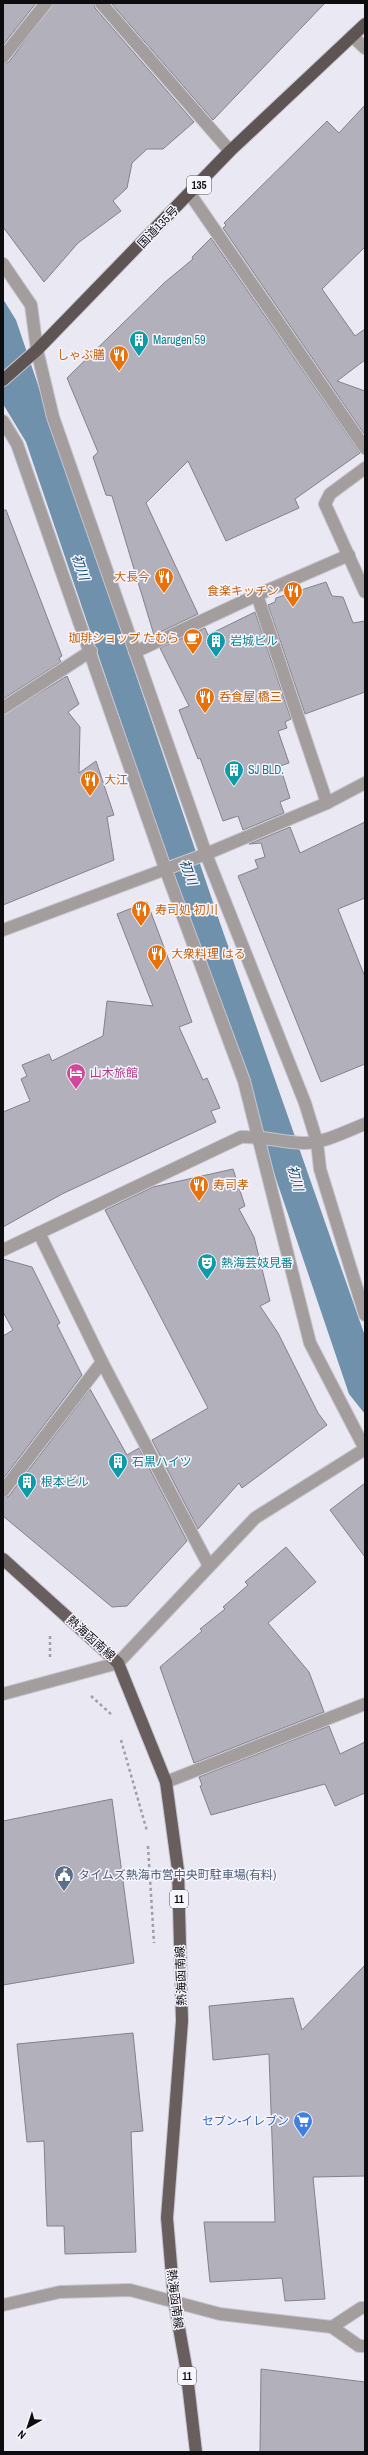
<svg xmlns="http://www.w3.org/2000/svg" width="368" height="2455" font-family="'Archivo Narrow','Noto Sans JP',sans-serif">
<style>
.water{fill:#6f91ab}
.building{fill:#b2b1bb;stroke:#83828c}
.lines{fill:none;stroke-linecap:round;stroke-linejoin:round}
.service-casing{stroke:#c6c5cf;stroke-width:14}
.minor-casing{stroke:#c6c5cf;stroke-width:14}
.tertiary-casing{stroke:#c6c5cf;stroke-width:14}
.primary-casing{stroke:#c6c5cf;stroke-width:14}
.trunk-casing{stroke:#c6c5cf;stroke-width:14}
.path{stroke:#a09fa7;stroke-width:2.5;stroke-dasharray:3 3;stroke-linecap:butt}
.service{stroke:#a39d9d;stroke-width:12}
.minor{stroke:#a39d9d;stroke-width:12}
.tertiary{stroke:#a39d9d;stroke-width:12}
.primary{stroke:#685e5e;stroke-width:12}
.trunk{stroke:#5e5453;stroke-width:12}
.labels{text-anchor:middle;stroke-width:3;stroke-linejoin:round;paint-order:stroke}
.shield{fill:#f7f5fe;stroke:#535357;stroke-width:1}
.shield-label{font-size:11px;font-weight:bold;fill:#0d0d10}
.street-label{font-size:12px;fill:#0d0d10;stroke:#f7f5fe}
.culture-label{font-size:12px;fill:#0d838f;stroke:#f7f5fe;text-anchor:start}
.food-label{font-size:12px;fill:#c56008;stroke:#f7f5fe;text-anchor:start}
.hotel-label{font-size:12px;fill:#b23c85;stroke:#f7f5fe;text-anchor:start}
.service-label{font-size:12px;fill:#4e5e75;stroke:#f7f5fe;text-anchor:start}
.shop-label{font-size:12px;fill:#366cbe;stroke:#f7f5fe;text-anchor:end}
.water-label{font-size:13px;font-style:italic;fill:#114c71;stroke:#f7f5fe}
</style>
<rect width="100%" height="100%" fill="#e9e8f3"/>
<path class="water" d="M3,299L16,320L220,923L365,1336V1414L349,1394L26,442L3,404Z"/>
<g class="building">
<path d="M3,3H36L3,45Z"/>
<path d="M53,3H94L95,8L194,122L163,149H147L132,163L127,188L113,201L121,211L78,243L44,282L3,227V64L9,62Z"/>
<path d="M111,3H325L213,120Z"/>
<path d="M365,105V247L322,289L355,336L365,329V360L337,381L365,391V435L223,228L226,225L224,223L327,121L339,133Z"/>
<path d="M211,238L360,453L295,499L299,508L226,541L188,461L146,503L198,614L154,635L112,496L106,495L93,457L98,452L67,378L164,283L193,259L192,257Z"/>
<path d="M3,510H6L62,656L59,658L61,662L3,699Z"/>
<path d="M326,582L332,596L343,597L353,623L365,621V692L305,714L268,605L275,602L276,598Z"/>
<path d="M255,612L291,719L285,722L287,728L278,731L289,763L280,766L290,798L280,802L284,813L243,830L238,816L223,821L200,758L198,759L179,710L189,706L160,648L205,628L208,635Z"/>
<path d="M67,676L79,704L68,712L80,727L79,773L96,761L114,815L107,817L114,860L3,905V715Z"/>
<path d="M365,822V898L338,909L365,977V1064L321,1082L238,876L258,868L255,860L265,857L261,843L249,844L290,827L300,853Z"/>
<path d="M147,902L192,1022L179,1027L203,1080L207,1078L220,1108L211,1111L216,1122L62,1194L3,1227V1112L30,1101L21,1079L27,1076L22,1065L49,1054L52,1061L103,1036L107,1001L153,1006L117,914Z"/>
<path d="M233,1169L245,1206L239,1209L254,1237L270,1301L260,1306L278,1333L318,1413L327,1425L242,1488L239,1483L198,1529L152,1440L208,1408L105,1210L153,1187Z"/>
<path d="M3,1259L32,1267L60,1323L57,1325L82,1375L3,1479V1336L13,1330L3,1312Z"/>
<path d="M90,1389L127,1455L139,1448L187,1541L127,1606L112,1607L3,1516V1498L9,1496Z"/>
<path d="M365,1483V1557L330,1510Z"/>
<path d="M286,1547L316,1582L268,1623L309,1672L324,1712L194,1763L160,1667L202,1631L200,1629L225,1609L223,1607L248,1585L245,1582Z"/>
<path d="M329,1726L340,1754L365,1742V1793L335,1806L325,1784L211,1815L200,1786L202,1785L199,1777Z"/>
<path d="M112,1799L134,1963L3,1985V1821Z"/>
<path d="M365,1965V2176L313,2177L325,2299L285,2301L282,2278L210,2282L204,2222H275L269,2054L213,2060L209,2006L293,1998L302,2030Z"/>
<path d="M133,2033L143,2131L131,2132L136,2252L65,2254L64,2226H47L44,2141L27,2142L17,2044Z"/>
<path d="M261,2369L365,2382V2452H260Z"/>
</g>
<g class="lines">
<defs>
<path id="service" d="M3,708L91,651"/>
<g id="minor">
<path d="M101,3L230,151"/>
<path d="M3,57L46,3"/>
<path d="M190,194L365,448"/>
<path d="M3,264L31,305L37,350L53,417L206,854L305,1103L317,1142L320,1169L365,1315"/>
<path d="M3,421L17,444L165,868L244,1081L310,1343L365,1449"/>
<path d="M365,468L330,494L325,504L365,592"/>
<path d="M257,595L327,803"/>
<path d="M135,652L257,595L349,555"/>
<path d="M3,930L206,854L327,803L365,783"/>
<path d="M39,1233L102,1362L209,1566"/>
<path d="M3,1250L241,1137C262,1136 281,1142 303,1143C323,1144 346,1131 365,1124"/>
<path d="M3,1491L102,1362"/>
<path d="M166,1782L365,1704"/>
<path d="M365,2308H361L332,2327L359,2346H365"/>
</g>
<g id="tertiary">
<path d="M352,36L365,48"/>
<path d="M3,1694L118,1663L255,1518L365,1449"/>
<path d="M3,2305L60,2292L130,2290L220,2314L332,2327"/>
</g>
<path id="primary" d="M3,1559L118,1663L166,1782L178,1870L182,2021L167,2218L174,2300L186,2367L196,2452"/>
<path id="trunk" d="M3,380L37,350L230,151L365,24"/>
</defs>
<use href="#service" class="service-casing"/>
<use href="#minor" class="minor-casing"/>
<use href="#tertiary" class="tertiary-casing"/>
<use href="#primary" class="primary-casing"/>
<use href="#trunk" class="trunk-casing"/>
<g class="path">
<path d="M50,1657V1634"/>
<path d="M91,1696L112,1715"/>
<path d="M121,1740L147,1831"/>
<path d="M148,1846L154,1943"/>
</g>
<use href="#service" class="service"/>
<use href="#minor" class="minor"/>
<use href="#tertiary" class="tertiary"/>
<use href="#primary" class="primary"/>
<use href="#trunk" class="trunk"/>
</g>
<defs>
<symbol id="building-pin" viewBox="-11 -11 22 30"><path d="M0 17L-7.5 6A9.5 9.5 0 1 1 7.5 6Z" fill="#0f9aa8" stroke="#f7f5fe"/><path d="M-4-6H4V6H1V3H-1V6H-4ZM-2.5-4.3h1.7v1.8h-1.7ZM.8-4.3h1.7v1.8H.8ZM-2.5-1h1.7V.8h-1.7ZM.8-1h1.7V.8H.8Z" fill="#fff"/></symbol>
<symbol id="restaurant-pin" viewBox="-11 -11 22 30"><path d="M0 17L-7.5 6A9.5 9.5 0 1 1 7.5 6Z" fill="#e8710a" stroke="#f7f5fe"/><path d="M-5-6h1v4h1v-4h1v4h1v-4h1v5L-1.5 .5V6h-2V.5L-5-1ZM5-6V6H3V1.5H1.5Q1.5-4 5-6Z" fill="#fff"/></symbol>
<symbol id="cafe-pin" viewBox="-11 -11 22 30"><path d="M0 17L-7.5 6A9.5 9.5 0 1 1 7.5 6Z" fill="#e8710a" stroke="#f7f5fe"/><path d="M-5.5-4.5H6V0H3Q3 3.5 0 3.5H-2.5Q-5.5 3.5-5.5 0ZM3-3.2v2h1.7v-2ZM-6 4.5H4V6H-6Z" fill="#fff"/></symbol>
<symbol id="hotel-pin" viewBox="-11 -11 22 30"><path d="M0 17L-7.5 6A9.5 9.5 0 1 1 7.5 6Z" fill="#d1479c" stroke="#f7f5fe"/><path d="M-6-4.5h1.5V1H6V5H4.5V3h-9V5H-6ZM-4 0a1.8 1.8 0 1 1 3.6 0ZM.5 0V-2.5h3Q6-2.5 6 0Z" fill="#fff"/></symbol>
<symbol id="theatre-pin" viewBox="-11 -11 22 30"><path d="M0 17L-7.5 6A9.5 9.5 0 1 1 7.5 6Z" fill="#0f9aa8" stroke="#f7f5fe"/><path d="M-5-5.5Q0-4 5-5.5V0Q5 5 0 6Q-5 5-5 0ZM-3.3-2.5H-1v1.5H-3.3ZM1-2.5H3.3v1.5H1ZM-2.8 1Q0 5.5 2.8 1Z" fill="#fff"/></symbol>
<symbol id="civic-pin" viewBox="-11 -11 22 30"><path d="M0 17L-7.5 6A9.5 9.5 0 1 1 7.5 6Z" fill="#5c6f8a" stroke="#f7f5fe"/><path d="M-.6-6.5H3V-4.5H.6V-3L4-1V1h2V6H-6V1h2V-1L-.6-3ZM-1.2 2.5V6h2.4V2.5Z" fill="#fff"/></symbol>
<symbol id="supermarket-pin" viewBox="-11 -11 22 30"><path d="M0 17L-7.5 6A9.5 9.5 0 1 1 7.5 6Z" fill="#3f7fe0" stroke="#f7f5fe"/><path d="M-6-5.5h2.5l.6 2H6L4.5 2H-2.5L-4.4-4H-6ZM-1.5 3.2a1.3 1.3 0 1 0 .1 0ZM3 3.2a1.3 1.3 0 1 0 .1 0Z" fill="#fff"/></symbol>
</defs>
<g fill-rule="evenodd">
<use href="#building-pin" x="128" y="329" width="22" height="30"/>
<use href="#restaurant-pin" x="108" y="344" width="22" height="30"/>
<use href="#restaurant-pin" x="153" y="566" width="22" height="30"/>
<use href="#restaurant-pin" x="282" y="580" width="22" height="30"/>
<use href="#cafe-pin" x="182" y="627" width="22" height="30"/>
<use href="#building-pin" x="205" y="630" width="22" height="30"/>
<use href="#restaurant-pin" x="194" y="686" width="22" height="30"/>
<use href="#building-pin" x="223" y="759" width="22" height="30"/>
<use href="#restaurant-pin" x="79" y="769" width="22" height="30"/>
<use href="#restaurant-pin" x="130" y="899" width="22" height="30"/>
<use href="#restaurant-pin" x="146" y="943" width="22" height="30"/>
<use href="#hotel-pin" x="65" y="1062" width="22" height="30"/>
<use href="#restaurant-pin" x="188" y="1174" width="22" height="30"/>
<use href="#theatre-pin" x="196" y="1252" width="22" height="30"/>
<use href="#building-pin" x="107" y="1451" width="22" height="30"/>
<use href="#building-pin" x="16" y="1471" width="22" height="30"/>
<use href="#civic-pin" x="53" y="1864" width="22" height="30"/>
<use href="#supermarket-pin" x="292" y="2110" width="22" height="30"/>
</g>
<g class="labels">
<g class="shield">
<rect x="187" y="176" width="24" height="18" rx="3"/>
<rect x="170" y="1890" width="18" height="18" rx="3"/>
<rect x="178" y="2367" width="18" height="18" rx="3"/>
</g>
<g class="shield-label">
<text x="199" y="189">135</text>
<text x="179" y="1903">11</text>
<text x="187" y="2380">11</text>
</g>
<g class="street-label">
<text transform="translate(158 227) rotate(-46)" y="4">国道135号</text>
<text transform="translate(91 1638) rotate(42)" y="4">熱海函南線</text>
<text transform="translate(181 1976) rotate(-92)" y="4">熱海函南線</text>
<text transform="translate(175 2299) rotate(83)" y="4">熱海函南線</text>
</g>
<g class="culture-label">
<text x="153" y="344">Marugen 59</text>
<text x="230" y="645">岩城ビル</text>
<text x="248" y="774">SJ BLD.</text>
<text x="221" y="1267">熱海芸妓見番</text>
<text x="132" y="1466">石黒ハイツ</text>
<text x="41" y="1486">根本ビル</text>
</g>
<g class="food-label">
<text x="105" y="359" text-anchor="end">しゃぶ膳</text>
<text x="150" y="581" text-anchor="end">大長今</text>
<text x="279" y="595" text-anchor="end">食楽キッチン</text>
<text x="179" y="642" text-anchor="end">珈琲ショップ たむら</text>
<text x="219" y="701">呑食屋 橋三</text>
<text x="104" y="784">大江</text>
<text x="155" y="914">寿司処 初川</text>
<text x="171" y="958">大衆料理 はる</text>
<text x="213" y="1189">寿司孝</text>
</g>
<g class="hotel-label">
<text x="90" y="1077">山木旅館</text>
</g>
<g class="service-label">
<text x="78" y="1879">タイムズ熱海市営中央町駐車場(有料)</text>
</g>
<g class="shop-label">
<text x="289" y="2125">セブン-イレブン</text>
</g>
<g class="water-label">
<text transform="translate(81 567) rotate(71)" y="5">初川</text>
<text transform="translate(189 872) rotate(70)" y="5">初川</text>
<text transform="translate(296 1178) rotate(75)" y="5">初川</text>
</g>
</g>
<rect width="368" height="2455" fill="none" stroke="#0d0d10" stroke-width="8"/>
<g transform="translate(28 2427) rotate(219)" stroke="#f7f5fe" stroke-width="3" paint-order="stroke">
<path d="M0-3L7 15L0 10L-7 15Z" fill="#0d0d10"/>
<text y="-6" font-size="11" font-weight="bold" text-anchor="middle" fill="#0d0d10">N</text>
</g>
</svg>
